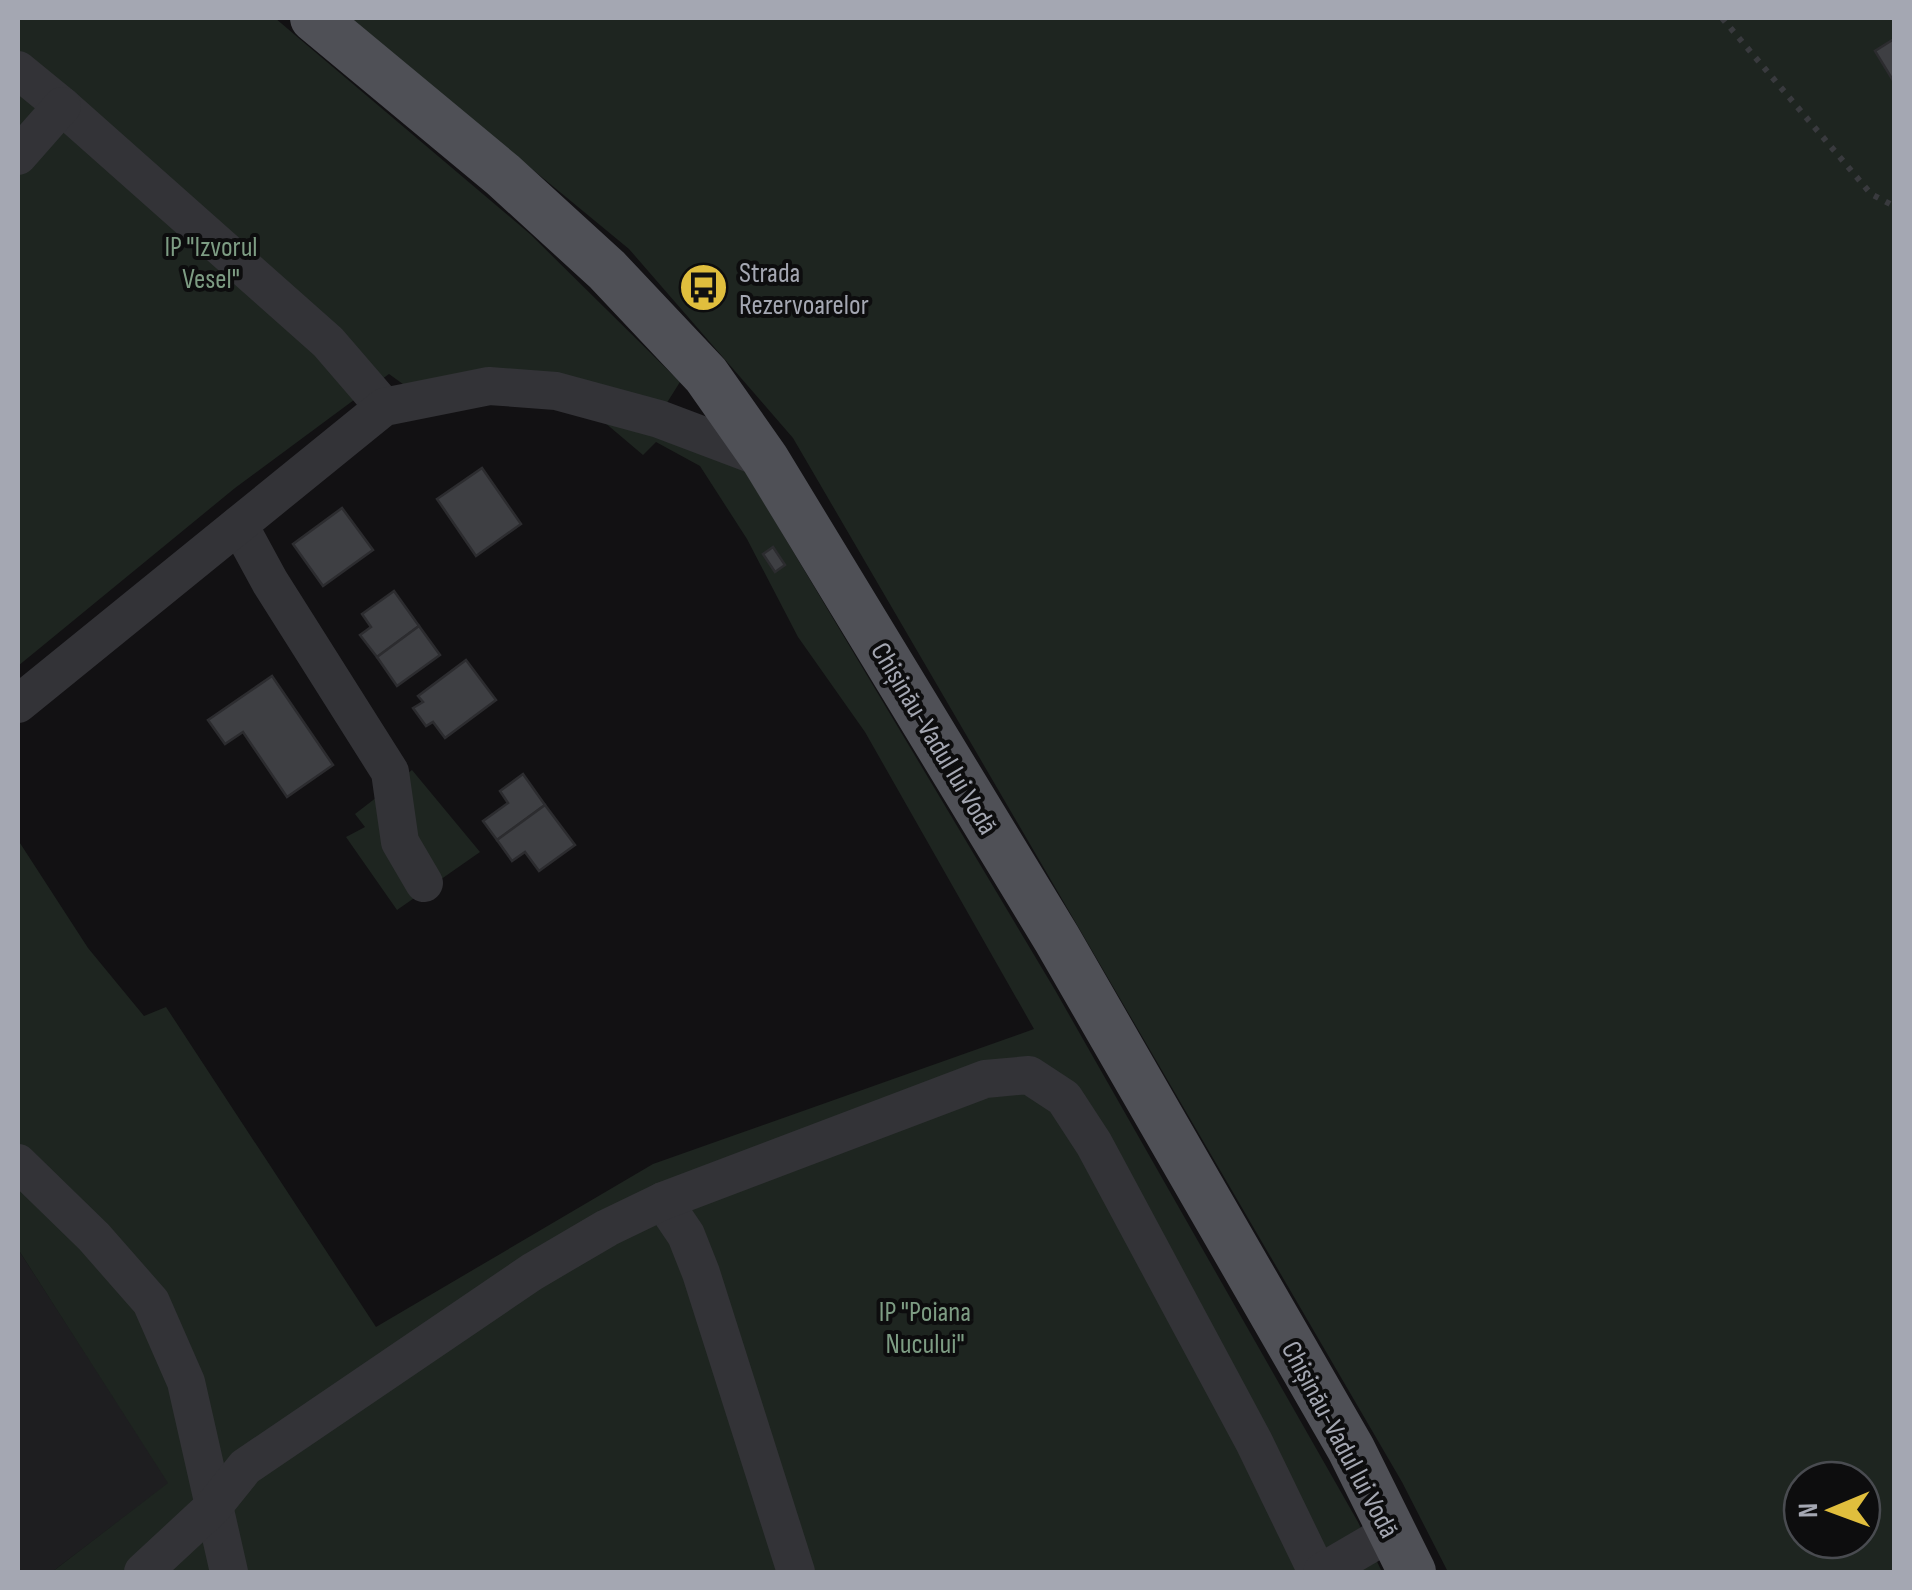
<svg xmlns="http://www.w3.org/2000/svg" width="1912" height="1590" font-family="'Sofia Sans Condensed',sans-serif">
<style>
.built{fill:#1e1e20}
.green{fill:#1e2520;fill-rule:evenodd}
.building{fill:#3e3f43;stroke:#2c2c2f;stroke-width:2.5}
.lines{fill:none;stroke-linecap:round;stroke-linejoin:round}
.path{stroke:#393a3e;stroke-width:6;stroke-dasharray:5 8;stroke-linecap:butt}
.minor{stroke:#333337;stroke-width:38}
.major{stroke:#4f5056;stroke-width:48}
.labels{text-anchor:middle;stroke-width:8;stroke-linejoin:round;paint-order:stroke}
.park-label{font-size:28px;fill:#7d9c83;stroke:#0d0d0e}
.poi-label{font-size:28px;fill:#a4a7b2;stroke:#0d0d0e;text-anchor:start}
.street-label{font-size:28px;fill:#a4a7b2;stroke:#0d0d0e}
</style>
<rect width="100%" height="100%" fill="#121113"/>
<path class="built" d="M18,1249L169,1483L52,1572H18Z"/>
<g class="green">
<path d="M18,18H275L530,234L680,382L663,409L407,387L389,374L235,488L18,666Z"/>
<path d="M349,18H1894V1572H1448L1402,1482L793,438L629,249ZM1802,1480H1862V1540H1802Z"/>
<path d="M584,405L745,471L1055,990L1358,1522L1382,1572H52L168,1483L18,1249V840L88,948L144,1016L166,1007L376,1327L653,1164L1034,1029L865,732L798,637L747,539L700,466L656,442L643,455Z"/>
<path d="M412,770L480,852L397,910L346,837L365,827L355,814Z"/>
</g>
<g class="building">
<path d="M1894,39V82L1875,51Z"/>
<path d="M482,468L521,524L476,556L437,499Z"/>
<path d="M342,508L373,550L323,586L293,544Z"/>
<path d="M773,547L785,565L775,572L763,554Z"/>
<path d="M394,591L419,626L377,657L360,635L371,627L362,614Z"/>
<path d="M419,626L440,655L397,686L377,657Z"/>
<path d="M466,660L496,700L445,738L433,722L426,726L413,708L423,702L418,696Z"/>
<path d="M272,676L333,765L287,797L243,732L225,744L208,720Z"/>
<path d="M523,774L545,805L497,840L483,821L508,803L500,791Z"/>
<path d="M545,805L575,845L539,871L525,852L512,861L497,840Z"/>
</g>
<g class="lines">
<path class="path" d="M1722,18L1871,194L1894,206"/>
<g class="minor">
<path d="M18,70L62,106L328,342L384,407"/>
<path d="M18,156L62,106"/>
<path d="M239,525L270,582L390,772L400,842L424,883"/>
<path d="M18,704L384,407L489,386L556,391L659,419L765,459"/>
<path d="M18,1163L94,1237L151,1302L186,1382L229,1572"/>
<path d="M663,1201L686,1235L701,1273L796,1572"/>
<path d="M143,1572L213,1507L245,1467L532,1272L607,1228L663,1201L985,1079L1029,1075L1064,1098L1094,1144L1254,1442L1317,1572"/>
<path d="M1322,1572L1392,1531"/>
</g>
<path class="major" d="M314,18L503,175L607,270L706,375L765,459L1057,939L1351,1449L1412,1572"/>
</g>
<defs>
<symbol id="bus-disc" viewBox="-11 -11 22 22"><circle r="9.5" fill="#e0be3d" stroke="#0d0d0e"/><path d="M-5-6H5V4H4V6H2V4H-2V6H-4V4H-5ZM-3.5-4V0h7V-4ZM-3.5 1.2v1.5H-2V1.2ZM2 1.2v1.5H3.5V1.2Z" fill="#111"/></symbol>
</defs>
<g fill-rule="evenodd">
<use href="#bus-disc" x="676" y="260" width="55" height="55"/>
</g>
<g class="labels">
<g class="park-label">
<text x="211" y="256">IP "Izvorul<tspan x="211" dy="32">Vesel"</tspan></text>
<text x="925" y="1321">IP "Poiana<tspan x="925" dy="32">Nucului"</tspan></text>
</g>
<g class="poi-label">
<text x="739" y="282">Strada<tspan x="739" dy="32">Rezervoarelor</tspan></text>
</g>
<g class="street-label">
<text transform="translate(935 738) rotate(59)" y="10">Chișinău-Vadul lui Vodă</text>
<text transform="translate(1341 1439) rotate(62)" y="10">Chișinău-Vadul lui Vodă</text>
</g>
</g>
<rect width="1912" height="1590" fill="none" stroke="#a4a7b2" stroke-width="40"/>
<g transform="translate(1832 1510) rotate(269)"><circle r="48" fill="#0d0d0e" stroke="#494b50" stroke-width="2.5"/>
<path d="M0-8L18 38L0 25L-18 38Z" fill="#e0be3d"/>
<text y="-15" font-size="28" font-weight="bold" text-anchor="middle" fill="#a4a7b2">N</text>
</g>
</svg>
